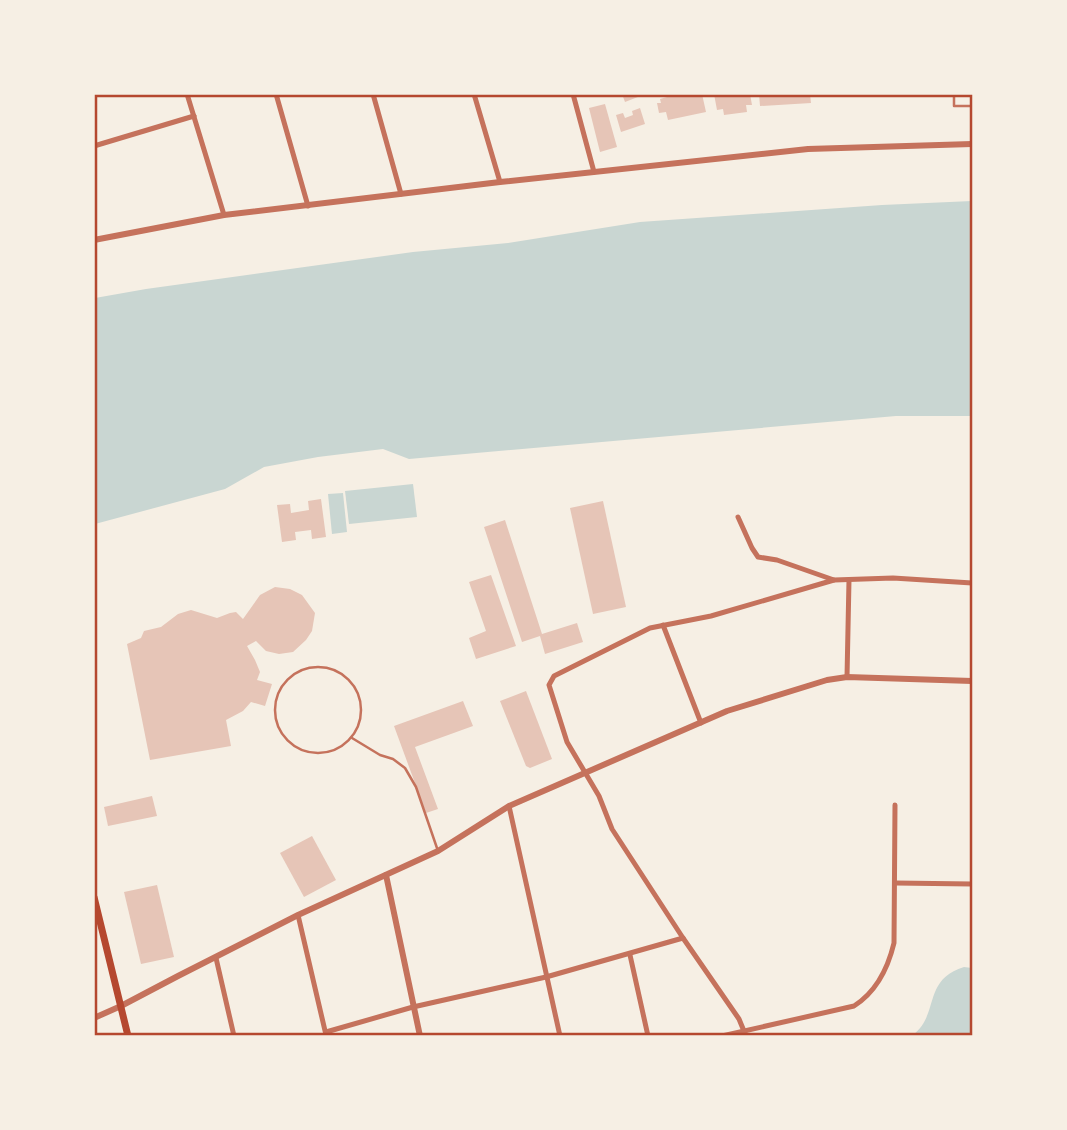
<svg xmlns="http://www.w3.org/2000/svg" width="1067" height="1130" font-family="Barlow,sans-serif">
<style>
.water{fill:#c9d6d2}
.building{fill:#e6c5b7}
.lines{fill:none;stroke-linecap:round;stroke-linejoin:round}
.service{stroke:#c5725c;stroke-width:2.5}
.minor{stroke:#c5725c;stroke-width:5}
.tertiary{stroke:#c5725c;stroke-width:6}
.secondary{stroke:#b5482f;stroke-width:7}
.neatline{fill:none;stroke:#b5482f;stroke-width:2.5}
</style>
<rect width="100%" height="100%" fill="#f6efe4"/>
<g class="water">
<path d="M972,201V416H896L409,459L383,449L318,457L264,467L225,489L95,524V298L146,289L413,252L508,243L640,222L882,205Z"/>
<path d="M413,484L417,517L349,524L345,491Z"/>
<path d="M343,493L347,532L332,534L328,494Z"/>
<path d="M964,967L972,968V1035H913C940,1014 922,980 964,967Z"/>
</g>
<g class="building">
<path d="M622,94H643V95L625,102Z"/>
<path d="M666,94H702L706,112L668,120L666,112L659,113L657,103H661L660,99L667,97Z"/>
<path d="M714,94H750L752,105H746L747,112L724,115L723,109L717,110Z"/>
<path d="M759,94H810L811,103L760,106Z"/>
<path d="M605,104L617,147L600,152L589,108Z"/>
<path d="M640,108L645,124L621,132L616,115L623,113L625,118L633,115L632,111Z"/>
<path d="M321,499L326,537L312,539L311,530L295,532L296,540L282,542L277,505L290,504L291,513L309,510L308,501Z"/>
<path d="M603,501L626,607L593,614L570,508Z"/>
<path d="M505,520L542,634L577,623L583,642L545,654L540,636L522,642L484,527Z"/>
<path d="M491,575L516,646L476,659L469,638L486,631L469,582Z"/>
<path d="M275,587L290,589L302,595L315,613L312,631L306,640L293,652L279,654L266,651L256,641L247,646L255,660L260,672L257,680L272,684L265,706L251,702L243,711L226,720L231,746L150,760L127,644L141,638L144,631L161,627L178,614L191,610L217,618L230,613L236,612L243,619L260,595Z"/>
<path d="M526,691L552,759L530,768L526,766L500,701Z"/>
<path d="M463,701L473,726L415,747L438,809L426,813L394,726Z"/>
<path d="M152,796L157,816L108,826L104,807Z"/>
<path d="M312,836L336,880L304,897L280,853Z"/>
<path d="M157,885L174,957L141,964L124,892Z"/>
</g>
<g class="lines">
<g class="service">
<path d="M954,94V106H972"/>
<circle cx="318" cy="710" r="43"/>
<path d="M352,738L380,755L393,759L405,768L416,787L438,851"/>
</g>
<g class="minor">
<path d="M187,94L224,215"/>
<path d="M276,94L308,206"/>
<path d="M373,94L401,194"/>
<path d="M474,94L500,182"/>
<path d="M573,94L594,172"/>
<path d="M94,146L194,116"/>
<path d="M738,517L752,548L758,557L777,560L834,580"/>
<path d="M663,625L701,723"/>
<path d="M847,677L849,580"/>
<path d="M509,806L560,1036"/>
<path d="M895,883L972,884"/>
<path d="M298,915L326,1035"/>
<path d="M630,955L648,1036"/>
<path d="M216,958L234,1036"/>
<path d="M326,1032L413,1007L546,977L683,938"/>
<path d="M722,1036L854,1006C876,992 888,968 894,943L895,805"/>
<path d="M746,1036L739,1019L683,938L612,829L599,796L567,742L549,685L554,676L650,628L711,616L834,580L893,578L972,583"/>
</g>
<g class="tertiary">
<path d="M94,240L224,215L500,182L808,149L972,144"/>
<path d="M386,875L420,1036"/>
<path d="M94,1018L121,1006L178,976L298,915L438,851L509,806L727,711L827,680L847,677L972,681"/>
</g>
<path class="secondary" d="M94,897L128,1036"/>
</g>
<rect width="1067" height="1130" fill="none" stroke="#f6efe4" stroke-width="192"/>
<rect x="96" y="96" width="875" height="938" class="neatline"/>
</svg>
